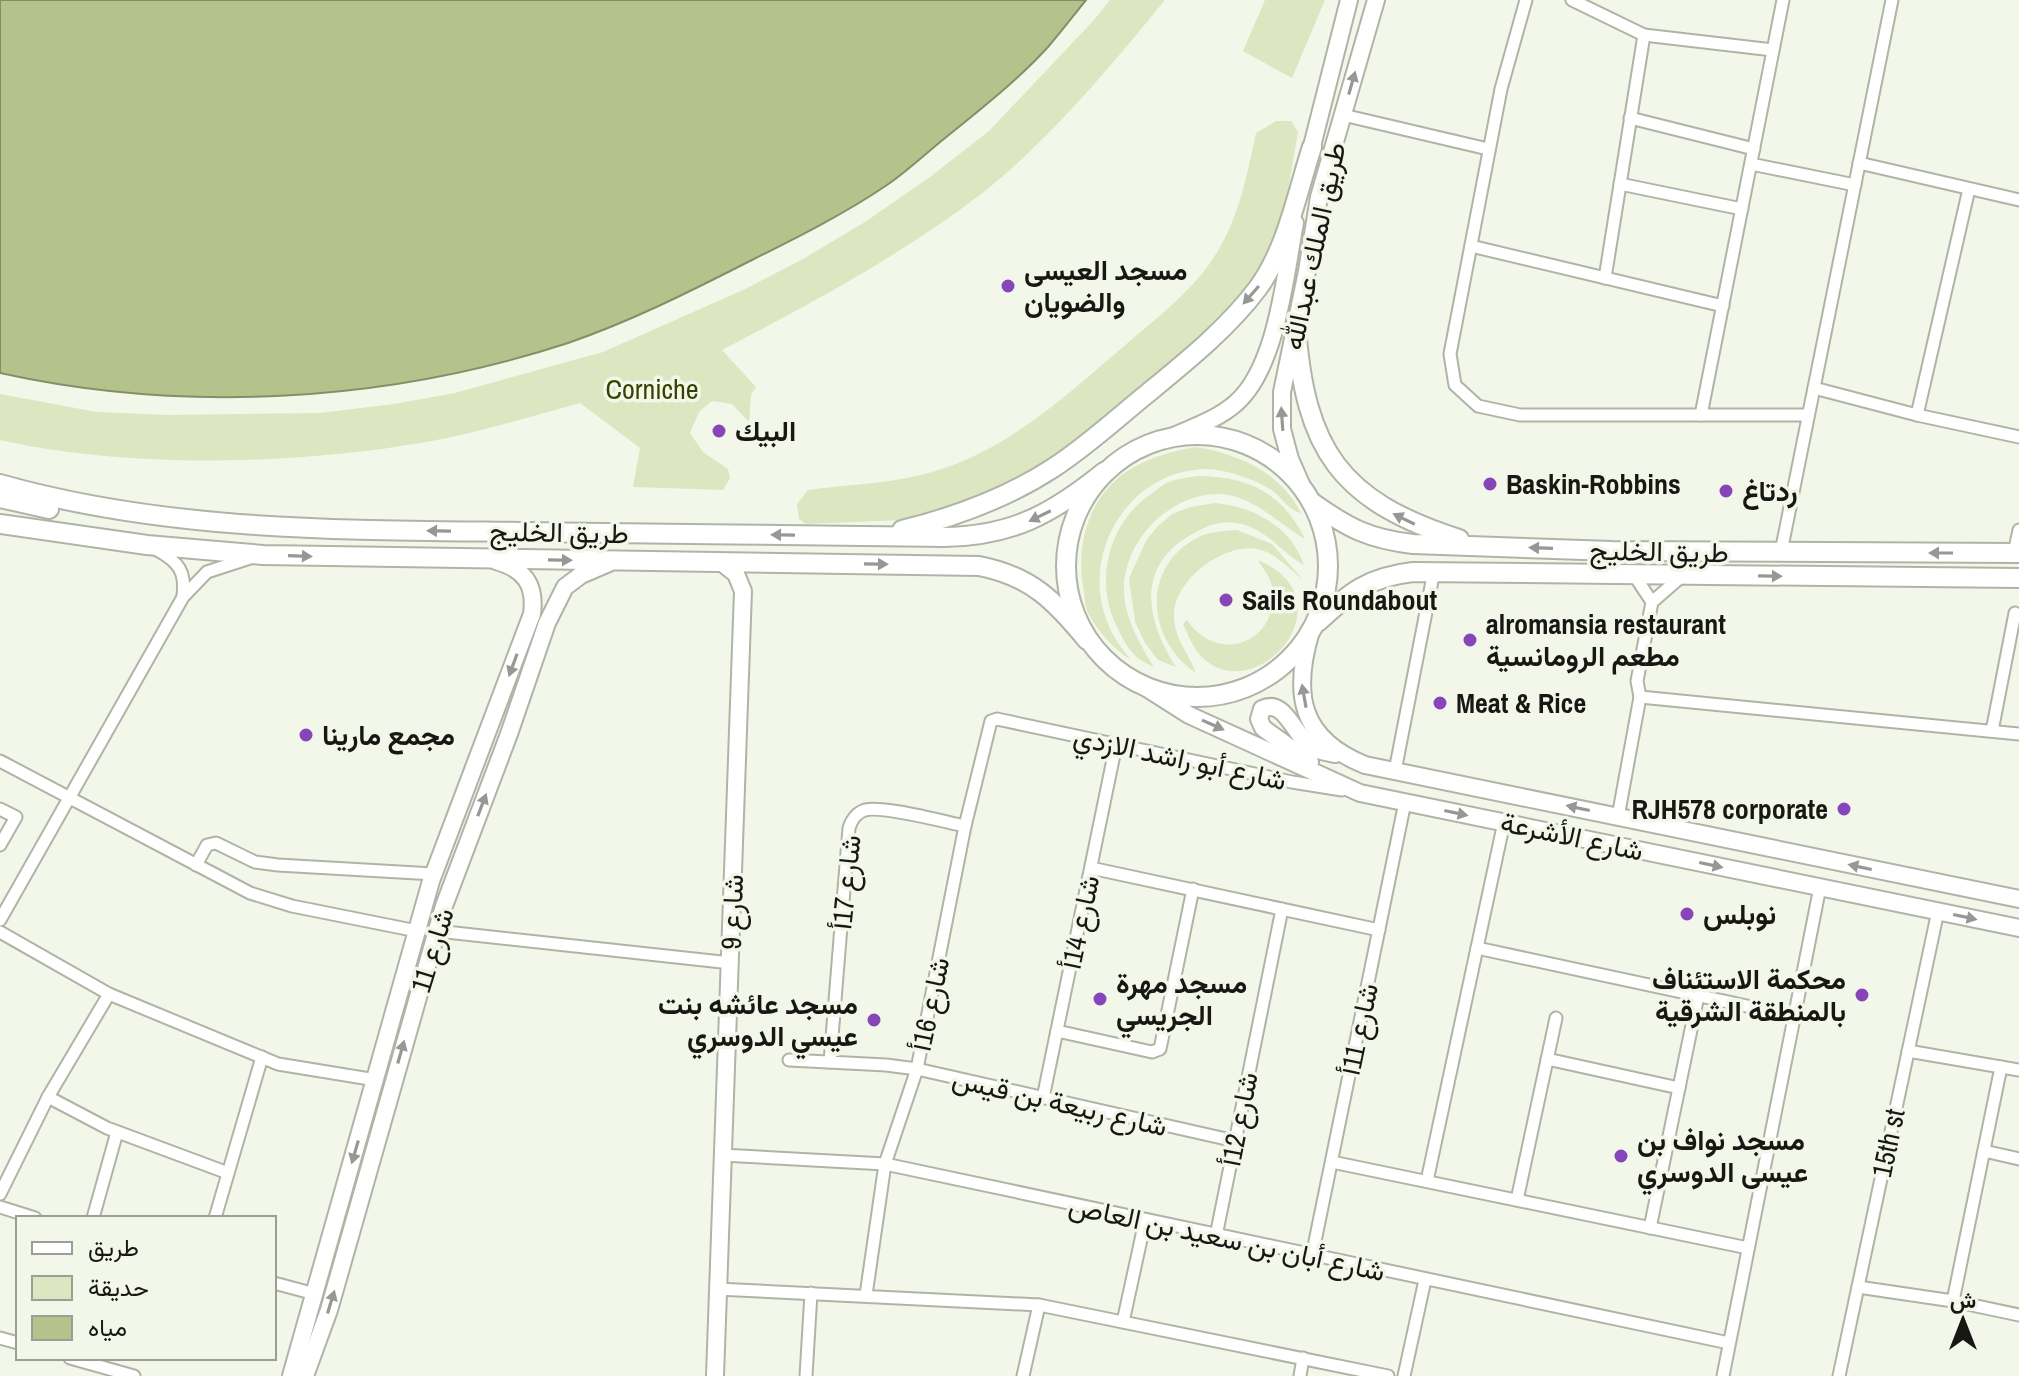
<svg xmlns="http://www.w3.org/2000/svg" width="2019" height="1376" font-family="'Archivo Narrow',Vazirmatn,sans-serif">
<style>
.green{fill:#dce6c1}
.water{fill:#b4c28b;stroke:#858f67;stroke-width:2}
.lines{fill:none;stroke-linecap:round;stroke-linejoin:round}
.street-casing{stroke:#b0b4a6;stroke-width:15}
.secondary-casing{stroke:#b0b4a6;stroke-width:20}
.primary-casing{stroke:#b0b4a6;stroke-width:22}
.street{stroke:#fff;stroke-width:11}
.secondary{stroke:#fff;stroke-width:16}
.primary{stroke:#fff;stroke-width:18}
.oneway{fill:#979795}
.poi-dot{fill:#8646ba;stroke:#f3f7e9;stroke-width:3}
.labels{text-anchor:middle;stroke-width:7;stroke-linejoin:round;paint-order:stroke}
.street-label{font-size:28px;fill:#171813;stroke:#f3f7e9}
.poi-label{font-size:28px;font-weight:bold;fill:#171813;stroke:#f3f7e9;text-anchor:start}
.park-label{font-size:28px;fill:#374200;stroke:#f3f7e9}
</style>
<rect width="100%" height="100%" fill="#f3f7e9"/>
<g class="green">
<path d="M1110,0H1165C1112,65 1047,143 981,194C900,256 812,303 722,350L756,387L751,395L749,422L732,404L712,401L699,412L690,433L703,452L728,469L730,478L723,490L633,487L640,448L580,403C529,417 478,433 426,442C295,465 129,469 0,440V394L97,412L167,415L319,413L394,404L455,393L603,352L743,290L803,259L865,222L930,177L989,131L1094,20Z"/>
<path d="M1265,0H1325L1292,78L1243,51Z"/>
<path d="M1276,121H1291L1298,132L1285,208L1271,245L1251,280L1227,313L1201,340L1123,405L1038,469L954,509L903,520L806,524L799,519L797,504L808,490C850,484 894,484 935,471C1012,448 1071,391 1131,340C1161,315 1195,288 1216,254C1239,217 1247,175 1256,133Z"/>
<path d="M1196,447C1240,455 1279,471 1301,513C1288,510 1283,499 1273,491C1258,480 1222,468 1204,469C1128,472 1079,554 1108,624C1113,637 1122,649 1131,660C1113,648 1100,634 1089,615C1085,609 1085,599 1084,592C1076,551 1085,507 1117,479C1139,460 1168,452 1196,447Z"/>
<path d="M1196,476C1247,476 1282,492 1305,539C1277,523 1253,495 1219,494C1171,493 1124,540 1124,588C1124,617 1139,643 1154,667C1133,658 1127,648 1117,627C1094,582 1108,523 1151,494C1157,490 1164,483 1172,481C1179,478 1188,478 1196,476Z"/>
<path d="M1215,503C1253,506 1291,527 1304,565C1281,553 1267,528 1237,523C1220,520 1206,526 1191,535C1135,566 1146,621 1176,667L1158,660L1145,643L1135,622L1129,578L1147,539L1158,526L1172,514L1190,507Z"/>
<path d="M1237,530L1272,544L1303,580C1291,570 1274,552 1258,549C1223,543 1174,580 1174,616C1174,638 1189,654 1196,673C1148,641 1140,570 1195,539C1208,531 1223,531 1237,530Z"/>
<path d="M1258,560C1351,600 1259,706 1205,660C1194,651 1189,637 1183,624L1187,620C1219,667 1280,641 1272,588C1271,577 1263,569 1258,560Z"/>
</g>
<path class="water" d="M0,0H1086C1073,16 1061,32 1048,47C1015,83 976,113 939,143C922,157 905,173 887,185C843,215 792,240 744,264C687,293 629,322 568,343C388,402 185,414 0,373Z"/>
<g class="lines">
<defs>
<g id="street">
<path d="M1526,0L1501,89L1450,354L1455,385L1478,406L1520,415H1808"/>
<path d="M1572,0L1644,35L1773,50"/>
<path d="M1343,115L1488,149"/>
<path d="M1630,118L1754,149"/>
<path d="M1859,163L2019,200"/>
<path d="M1751,164L1855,185"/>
<path d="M1620,184L1742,209"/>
<path d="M1471,246L1723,306"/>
<path d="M1605,278L1644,35"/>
<path d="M1814,388L1917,415L2019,437"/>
<path d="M1701,415L1783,0"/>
<path d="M1917,415L1969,189"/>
<path d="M157,550C179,562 186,572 183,596"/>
<path d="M1781,552L1892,0"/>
<path d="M2014,553L2019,530"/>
<path d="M1634,575L1652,602"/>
<path d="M1640,697L1637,681L1652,602L1682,576"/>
<path d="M1992,731L2015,613"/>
<path d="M0,761L250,893L292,906L417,931"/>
<path d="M1395,771L1434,571"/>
<path d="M0,809L16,817L0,845"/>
<path d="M1618,817L1640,697L2019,734"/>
<path d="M196,865L207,845L216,843L255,862L278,865L434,874"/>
<path d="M1091,868L1379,930"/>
<path d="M0,920L183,597L207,572L250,558"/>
<path d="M437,931L731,963"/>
<path d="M0,932L109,994L278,1064L376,1080"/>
<path d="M1477,948L1793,1016"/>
<path d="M1057,1031L1152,1052L1160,1049L1193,889"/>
<path d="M1908,1051L2019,1070"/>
<path d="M1547,1059L1679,1088"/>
<path d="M789,1060L886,1065L917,1069L1235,1141"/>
<path d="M830,1062L849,828C852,819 856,813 865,810C882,805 945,822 965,826"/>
<path d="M48,1097L107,1128L228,1173"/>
<path d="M1043,1098L1116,745"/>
<path d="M1984,1151L2019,1159"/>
<path d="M722,1155L885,1164L1729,1343"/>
<path d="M1332,1162L1748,1248"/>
<path d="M1427,1181L1504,822"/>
<path d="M0,1194L48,1097L109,994"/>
<path d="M1517,1200L1556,1018"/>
<path d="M0,1207L35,1218"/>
<path d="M93,1218L117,1132"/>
<path d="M215,1218L262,1057"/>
<path d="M1650,1228L1698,996"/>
<path d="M1216,1236L1282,909"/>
<path d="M1312,1256L1405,802"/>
<path d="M274,1283L315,1294"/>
<path d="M1858,1287L1953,1301L2019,1315"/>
<path d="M717,1289L1039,1305L1388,1376"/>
<path d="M866,1295L885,1164L917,1069L965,826L991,721L997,719L1292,782L1342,790"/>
<path d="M1953,1301L2001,1067"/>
<path d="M1123,1322L1145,1221"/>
<path d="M0,1338L18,1343"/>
<path d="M70,1358L134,1376"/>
<path d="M806,1376L811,1293"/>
<path d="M1023,1376L1039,1305"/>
<path d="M1300,1376L1303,1358"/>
<path d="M1404,1376L1425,1280"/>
<path d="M1723,1376L1820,887"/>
<path d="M1839,1376L1938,911"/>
</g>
<g id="secondary">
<path d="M1309,158L1349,0"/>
<path d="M1176,435C1197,426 1219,418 1236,403C1277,367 1285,275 1295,223"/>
<path d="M1305,493L1290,459L1282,429V392L1307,271L1319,197L1376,0"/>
<path d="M1311,631C1292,694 1300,739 1365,765L2019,899"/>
<path d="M1145,687L1189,715L1360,793L2019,928"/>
<path d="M1310,762L1263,728L1259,719L1262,709C1285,698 1293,734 1310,745C1317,751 1326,752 1335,754"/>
<path d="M291,1376L431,881L532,614C536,584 524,569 496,561"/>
<path d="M305,1376L329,1310L444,906L509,734L547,623L565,587L581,575L609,563"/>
<path d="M715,1376L743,591L736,574L721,562"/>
</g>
<g id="primary">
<path d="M1296,326C1305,450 1340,501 1459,539"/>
<circle cx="1197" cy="566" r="131"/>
<path d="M0,484C169,532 347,530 522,532C663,533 803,536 944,537C1012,536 1052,514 1104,472"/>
<path d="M0,498L49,509"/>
<path d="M1313,503C1348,528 1369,539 1413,544L1612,551L2019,553"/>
<path d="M0,524L147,545L263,555L979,566C1031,576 1055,601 1087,640"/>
<path d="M902,530C955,517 1007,498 1053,468C1087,446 1117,418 1148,393C1187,361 1228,328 1258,288C1287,248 1297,193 1312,147"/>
<path d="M1318,622C1350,592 1369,577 1413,572L2019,578"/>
</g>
</defs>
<use href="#street" class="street-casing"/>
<use href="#secondary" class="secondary-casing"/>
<use href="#primary" class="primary-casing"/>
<use href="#street" class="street"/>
<use href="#secondary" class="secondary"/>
<use href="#primary" class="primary"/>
</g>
<defs><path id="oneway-solid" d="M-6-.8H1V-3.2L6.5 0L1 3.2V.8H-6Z" transform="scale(2)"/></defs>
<g class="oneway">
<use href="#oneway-solid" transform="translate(1352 83) rotate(-74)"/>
<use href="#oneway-solid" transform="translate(1251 295) rotate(131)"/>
<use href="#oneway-solid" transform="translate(1282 419) rotate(-94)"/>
<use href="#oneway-solid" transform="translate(1040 516) rotate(154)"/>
<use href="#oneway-solid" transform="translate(1404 519) rotate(-154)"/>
<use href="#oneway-solid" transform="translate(439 531) rotate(-179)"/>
<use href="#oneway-solid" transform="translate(783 535) rotate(-179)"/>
<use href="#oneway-solid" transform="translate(1541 548) rotate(-178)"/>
<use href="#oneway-solid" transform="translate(1941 553) rotate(-180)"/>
<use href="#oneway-solid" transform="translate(300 556) rotate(2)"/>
<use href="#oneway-solid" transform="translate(560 560) rotate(1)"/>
<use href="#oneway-solid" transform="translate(876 564) rotate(1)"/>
<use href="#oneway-solid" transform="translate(1770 576) rotate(1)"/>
<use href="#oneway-solid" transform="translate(513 665) rotate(110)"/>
<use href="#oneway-solid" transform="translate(1304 696) rotate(-100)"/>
<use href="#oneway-solid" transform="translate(1213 725) rotate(24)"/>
<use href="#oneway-solid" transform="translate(482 805) rotate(-69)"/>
<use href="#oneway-solid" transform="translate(1578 808) rotate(-168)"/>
<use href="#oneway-solid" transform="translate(1456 813) rotate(12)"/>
<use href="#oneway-solid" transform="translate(1711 865) rotate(12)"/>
<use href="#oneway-solid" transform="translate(1860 867) rotate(-168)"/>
<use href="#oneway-solid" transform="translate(1965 917) rotate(12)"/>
<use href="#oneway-solid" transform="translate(401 1052) rotate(-74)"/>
<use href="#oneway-solid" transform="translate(355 1152) rotate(106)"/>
<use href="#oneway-solid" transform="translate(331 1302) rotate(-73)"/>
</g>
<g class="poi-dot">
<circle cx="1008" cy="286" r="8"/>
<circle cx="719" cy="431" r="8"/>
<circle cx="1490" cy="484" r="8"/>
<circle cx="1726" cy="491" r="8"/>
<circle cx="1226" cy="600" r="8"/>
<circle cx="1470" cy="640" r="8"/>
<circle cx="1440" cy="703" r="8"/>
<circle cx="306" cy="735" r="8"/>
<circle cx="1844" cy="809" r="8"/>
<circle cx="1687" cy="914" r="8"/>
<circle cx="1862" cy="995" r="8"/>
<circle cx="1100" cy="999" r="8"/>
<circle cx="874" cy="1020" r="8"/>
<circle cx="1621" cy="1156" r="8"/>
</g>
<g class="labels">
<g class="street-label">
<text transform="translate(1314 246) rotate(-78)" y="10">طريق الملك عبدالله</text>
<text transform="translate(559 532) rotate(1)" y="10">طريق الخليج</text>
<text transform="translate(1659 551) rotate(1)" y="10">طريق الخليج</text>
<text transform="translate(1180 758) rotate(12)" y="10">شارع أبو راشد الازدي</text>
<text transform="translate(1572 836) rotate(12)" y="10">شارع الأشرعة</text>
<text transform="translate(846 882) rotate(-84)" y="10">شارع 17أ</text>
<text transform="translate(732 912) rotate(-88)" y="10">شارع 9</text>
<text transform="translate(1080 922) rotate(-78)" y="10">شارع 14أ</text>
<text transform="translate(432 950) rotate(-73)" y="10">شارع 11</text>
<text transform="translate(930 1004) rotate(-78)" y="10">شارع 16أ</text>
<text transform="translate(1359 1029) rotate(-78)" y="10">شارع 11أ</text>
<text transform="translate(1060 1102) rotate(13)" y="10">شارع ربيعة بن قيس</text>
<text transform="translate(1239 1119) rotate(-79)" y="10">شارع 12أ</text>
<text transform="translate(1888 1143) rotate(-78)" y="10">15th st</text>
<text transform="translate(1227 1238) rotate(12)" y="10">شارع أبان بن سعيد بن العاص</text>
</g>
<g class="poi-label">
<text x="1024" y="280">مسجد العيسى<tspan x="1024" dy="32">والضويان</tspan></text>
<text x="735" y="441">البيك</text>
<text x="1506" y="494">Baskin-Robbins</text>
<text x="1742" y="501">ردتاغ</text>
<text x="1242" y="610">Sails Roundabout</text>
<text x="1486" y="634">alromansia restaurant<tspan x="1486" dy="32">مطعم الرومانسية</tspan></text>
<text x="1456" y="713">Meat &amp; Rice</text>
<text x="322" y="745">مجمع مارينا</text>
<text x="1828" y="819" text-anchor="end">RJH578 corporate</text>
<text x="1703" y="924">نوبلس</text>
<text x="1846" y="989" text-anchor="end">محكمة الاستئناف<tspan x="1846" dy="32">بالمنطقة الشرقية</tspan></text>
<text x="1116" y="993">مسجد مهرة<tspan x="1116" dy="32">الجريسي</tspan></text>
<text x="858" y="1014" text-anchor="end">مسجد عائشه بنت<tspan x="858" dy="32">عيسي الدوسري</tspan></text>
<text x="1637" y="1150">مسجد نواف بن<tspan x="1637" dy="32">عيسى الدوسري</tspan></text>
</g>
<g class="park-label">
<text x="652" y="399">Corniche</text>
</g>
</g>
<rect x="16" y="1216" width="260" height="144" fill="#f3f7e9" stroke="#9b9e93" stroke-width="2"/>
<rect x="32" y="1242" width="40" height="12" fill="#ffffff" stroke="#9b9e93" stroke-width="2"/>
<text x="88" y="1256" font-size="24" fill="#171813">طريق</text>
<rect x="32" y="1276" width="40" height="24" fill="#dce6c1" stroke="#9b9e93" stroke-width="2"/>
<text x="88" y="1296" font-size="24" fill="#171813">حديقة</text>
<rect x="32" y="1316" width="40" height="24" fill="#b4c28b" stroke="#9b9e93" stroke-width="2"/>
<text x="88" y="1336" font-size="24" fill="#171813">مياه</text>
<g transform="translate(1963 1320)" stroke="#f3f7e9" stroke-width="6" paint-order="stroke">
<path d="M0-6L14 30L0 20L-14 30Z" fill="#171813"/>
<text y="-12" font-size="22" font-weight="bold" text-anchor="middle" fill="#171813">ش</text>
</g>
</svg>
